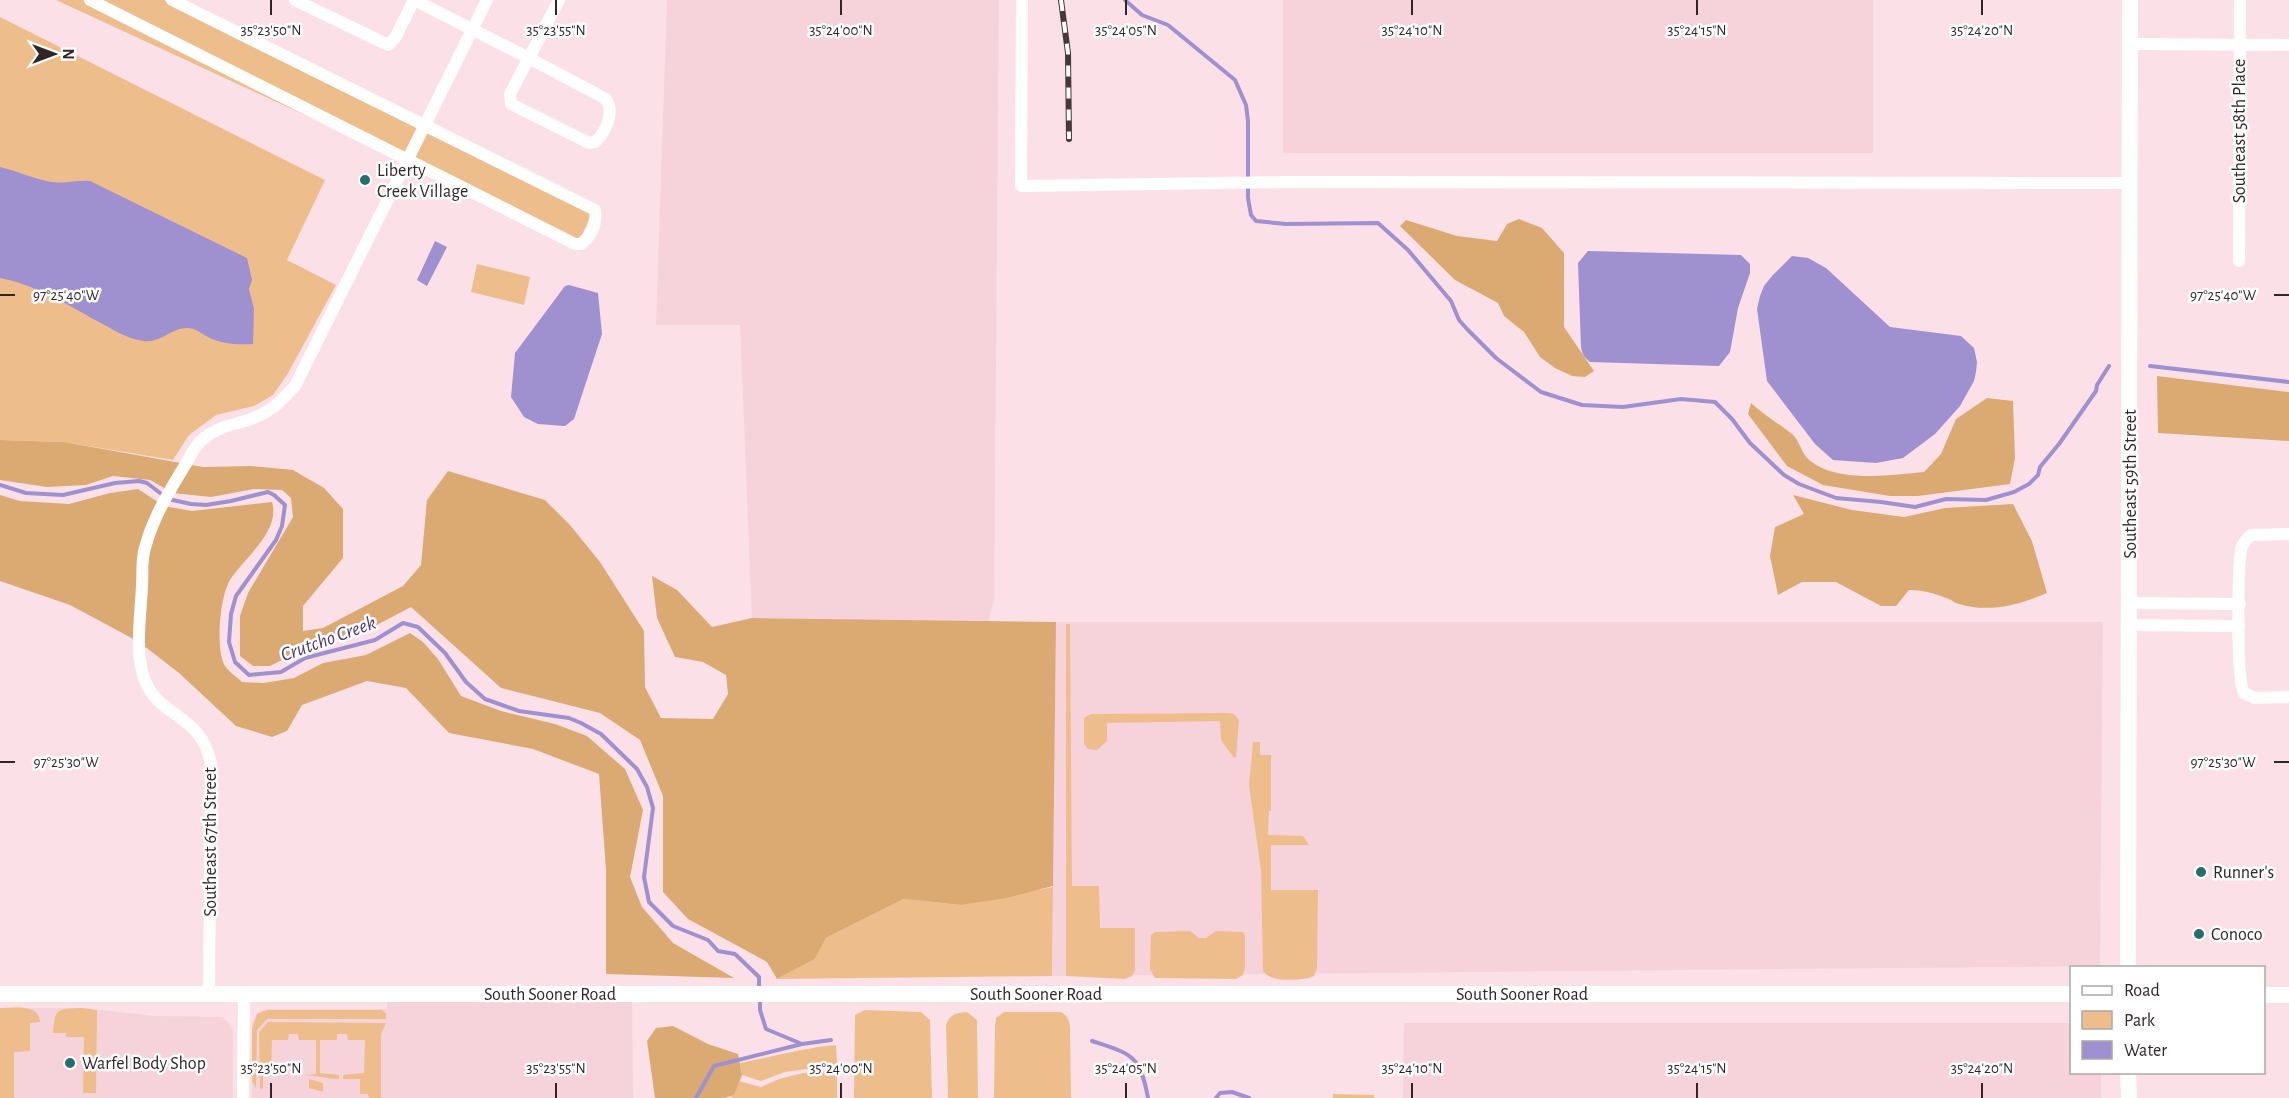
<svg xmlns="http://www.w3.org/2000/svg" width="2289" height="1098" font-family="'Alegreya Sans',sans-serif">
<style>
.built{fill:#f6d2db}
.green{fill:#edbe8c}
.forest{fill:#dbaa73}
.water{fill:#9f90cf}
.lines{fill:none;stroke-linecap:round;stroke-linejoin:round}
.stream{stroke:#9f90cf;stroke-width:4}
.minor{stroke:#fff;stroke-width:12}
.secondary{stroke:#fff;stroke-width:16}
.rail-casing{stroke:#44393c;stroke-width:6}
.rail{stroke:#fff;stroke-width:4;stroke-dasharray:11;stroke-linecap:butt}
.ticks{fill:none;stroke:#302629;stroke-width:2}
.poi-dot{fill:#25706f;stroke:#fff;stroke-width:2}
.labels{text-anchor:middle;stroke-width:5;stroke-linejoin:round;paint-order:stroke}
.street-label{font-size:18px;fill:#302629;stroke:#fff}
.poi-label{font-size:18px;fill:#302629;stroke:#fff;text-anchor:start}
.water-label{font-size:20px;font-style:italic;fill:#4d3681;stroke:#fff}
.ticks-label{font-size:15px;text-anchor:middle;fill:#302629;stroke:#fff;stroke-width:5;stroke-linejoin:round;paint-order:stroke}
</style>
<rect width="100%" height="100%" fill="#fbe0e7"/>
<g class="built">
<path d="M667,0H999L994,600L988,622L752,618L740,325H656Z"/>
<rect x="1283" y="0" width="590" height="153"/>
<path d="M1056,622H2103L2100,966L1052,976Z"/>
<path d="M387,994H632L633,1098H252V1023L257,1013L266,1009H387Z"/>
<path d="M14,1008H82L156,1016L222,1017L229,1023L233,1031V1098H14Z"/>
<path d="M1404,1023H2071L2072,1072L2101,1073V1098H1403Z"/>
</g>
<g class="green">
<path d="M56,0H164L592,212L579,242Z"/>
<path d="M0,17L325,180L287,260L336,285L287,375L273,395L254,406L216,415L189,435L173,460L64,442L0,440Z"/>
<path d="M477,264L530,277L524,305L471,292Z"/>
<path d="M1066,624H1070L1072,886H1099L1100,928H1135V970L1132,976L1125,979L1066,976Z"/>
<path d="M1229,713L1234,714L1239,720L1236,757L1234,758L1221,740L1220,721L1107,723V741L1097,750L1088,749L1084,744V718L1091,714Z"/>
<path d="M1253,742H1260V755H1271V811H1269L1268,835L1303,836L1309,845H1271V890H1318L1317,968L1314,976L1309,978C1296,980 1271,983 1263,971L1261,871L1249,785Z"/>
<path d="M1053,887L1052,976L777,979L815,959L826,938L904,899L961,905Z"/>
<path d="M1190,931L1199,938H1206L1216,931L1243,932L1245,936V967L1243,975L1236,979L1155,978L1150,969L1151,935L1155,932Z"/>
<path d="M0,1008C14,1008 39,1003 40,1022L30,1023V1051L14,1052V1098H0Z"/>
<path d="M82,1008L97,1010L96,1093H83L84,1037H66V1033H53C54,1007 59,1009 82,1008Z"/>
<path d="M267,1010H382L386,1013V1019H267L257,1030L256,1088L252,1081V1029L257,1014Z"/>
<path d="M865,1010L921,1012L930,1020L932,1098H854L855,1015Z"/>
<path d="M967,1012L977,1020L978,1098H948L946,1025C950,1014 956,1013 967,1012Z"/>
<path d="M1004,1012H1061C1068,1016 1069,1020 1070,1027L1071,1098H994L995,1026L996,1018Z"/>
<path d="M268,1022L386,1023L381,1034V1098H369L368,1094H360V1079H343V1075L364,1073L365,1040H348L347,1034H337V1040H320V1073L339,1075V1079C326,1079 315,1075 303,1075L316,1074V1040H299L298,1034H289L288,1040H272L271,1074L286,1075L263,1076V1088L260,1089L259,1032Z"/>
<path d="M836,1045L837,1065L785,1072L761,1081L742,1075L740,1063C772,1057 803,1048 836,1045Z"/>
<path d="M837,1070V1098H731L739,1081L761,1087L779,1079L803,1073Z"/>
<path d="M309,1079L323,1083V1092L309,1088Z"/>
<path d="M1333,1094L1374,1095V1098H1333Z"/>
</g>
<g class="forest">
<path d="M1519,219L1542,228L1564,253V327L1594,371L1585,377L1572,376L1555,368L1540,357L1524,332L1504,316L1498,303L1455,280L1400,226L1406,220L1457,236L1497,241L1507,224Z"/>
<path d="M2157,376L2289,392V441L2158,433Z"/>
<path d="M1987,398L2013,401L2015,458L2010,484L1918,496H1890L1823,485L1787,466L1748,414L1751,403C1764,415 1779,424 1792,434C1799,440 1801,451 1807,458C1834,484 1891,475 1924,472L1941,454L1956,419Z"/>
<path d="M0,440L64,442L203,467L251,466L293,470L324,488L343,509V558L303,606V631L323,628L403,586L421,565L427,500L448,471L545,500L570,525L600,562L644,631L645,687L661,718L713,719L728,694L726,675L703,662L675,657L657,618L652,576L677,590L712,627L752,618L1056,622L1053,886L1006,898L961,905L904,899L826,938L815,959L777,979L767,962L688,919L663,892V796L640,740L600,713L501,688L411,607L371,628L286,658L270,666H253L240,656V616L248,593L293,517L291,498L282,490L254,489L211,497L173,493L150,480L113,476L86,485L47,487L0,480Z"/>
<path d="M138,489L164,506L192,511L272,502C281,531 244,558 230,580C220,596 215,650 225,666C229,672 237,677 242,682L264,683L294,678L323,663L366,655L410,633L423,642L438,659L461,696L501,711L555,724L587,736L625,769L643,810L630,877L642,907L673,943L734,978L606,974V870L599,774L533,749L449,733L406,688L367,681L302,705L287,731L272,737L236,726L179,673L139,642L70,605L0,581V495L20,501L69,504L110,493Z"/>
<path d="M1793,495L1852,510L1904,517L1945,508L2013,504L2032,541L2047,593C2019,605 1989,613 1959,604C1954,603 1951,599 1946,598C1934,593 1922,590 1909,590L1896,606H1881L1836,582H1802L1778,595L1770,556L1775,527L1804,514Z"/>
<path d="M673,1026L708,1044L738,1054L742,1075L734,1095L725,1098H655L647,1041L656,1028Z"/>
</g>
<g class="water">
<path d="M0,167C17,171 34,179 52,182C65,184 77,180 90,181L247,258L252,280L249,289L254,309L253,344C238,345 221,344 208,337C201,333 195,328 187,328C171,328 159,344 143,341C127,339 111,328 97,321C65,303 36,285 0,278Z"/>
<path d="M435,241L447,247L427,286L417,280Z"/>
<path d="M1588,251L1741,255L1750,264V273L1738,308L1730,352L1719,366L1590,362C1584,357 1582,354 1581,347L1578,263Z"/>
<path d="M1792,256L1808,258L1826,268L1890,327L1961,336L1974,348L1977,362L1976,372L1974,381L1960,406L1935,434L1903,458L1876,463L1833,460L1815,444L1767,381L1757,309L1760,296L1764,286L1772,276Z"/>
<path d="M569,285L598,293L602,334L574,419L565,426L538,424L524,417L511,397L515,353L565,286Z"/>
</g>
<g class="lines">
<g class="stream">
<path d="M1125,0L1142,15L1168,25L1235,80L1246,105L1248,121V198L1251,215L1256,221L1286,224L1378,223L1408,250L1451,301L1459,320L1467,329L1496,358L1541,392L1582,405L1623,407L1681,399L1715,402L1732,419L1750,443L1784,475L1799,484L1836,498L1881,502L1915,507L1946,499L1986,500L2014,492L2029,484L2038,475L2040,467L2059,444L2096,391L2097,385L2109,366"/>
<path d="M2150,366L2289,382"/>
<path d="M0,485L26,493L63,495L115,483L139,481L147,483L168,499L191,504L206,505L231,501L268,492L274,495L285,505L282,526L276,540L236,596L231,614L229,642L235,662L249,675L281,672L305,658L375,640L403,623L418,627L445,653L466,682L485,699L519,711L569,718L581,723L601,734L637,769L647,787L653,808L644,877L649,902L673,926L708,940L718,951L735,954L759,977V990"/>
<path d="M760,998V1010L766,1029L802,1044"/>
<path d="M1092,1041C1131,1054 1140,1054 1148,1098"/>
<path d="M696,1098L714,1066L802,1044L831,1040"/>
<path d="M1216,1098L1220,1093L1232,1092L1249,1098"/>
</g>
<g class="minor">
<path d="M90,0L575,244H581C592,235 597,224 595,210L172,0"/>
<path d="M295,0L388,45L395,38L414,0"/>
<path d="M414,0L529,58L559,0"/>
<path d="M1022,0L1021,186L1292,182L2130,183"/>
<path d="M2130,44L2289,45"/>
<path d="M529,58L606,99C615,113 606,132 595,142L589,143L511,104L510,94Z"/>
<path d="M2239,261L2240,0"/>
<path d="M2289,534L2251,535C2246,539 2243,543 2241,550C2238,569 2236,679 2244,693L2255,698L2289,697"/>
<path d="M2130,603L2240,604"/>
<path d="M2130,625L2239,626"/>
<path d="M209,994L211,764C201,713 162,720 145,681C134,652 141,615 142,585C143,573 141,560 145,548C153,517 170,490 187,462C191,455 195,445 202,440C218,425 237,425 256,417C273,410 283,399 295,386L487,0"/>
<path d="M243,1098L244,994"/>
</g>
<g class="secondary">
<path d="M2128,968L2130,0"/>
<path d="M0,994H2072"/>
<path d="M2264,995H2289"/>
<path d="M2128,1072L2129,1098"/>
</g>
<defs>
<path id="rail" d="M1061,0L1068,53L1069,139"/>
</defs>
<use href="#rail" class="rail-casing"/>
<use href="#rail" class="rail"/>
</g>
<path class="ticks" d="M271,0V15M556,0V15M841,0V15M1126,0V15M1412,0V15M1697,0V15M1982,0V15M0,295H15M2274,295H2289M0,762H15M2274,762H2289M271,1083V1098M556,1083V1098M841,1083V1098M1126,1083V1098M1412,1083V1098M1697,1083V1098M1982,1083V1098"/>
<g class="poi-dot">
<circle cx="365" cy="180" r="6"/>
<circle cx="2201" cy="872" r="6"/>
<circle cx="2199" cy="934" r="6"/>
<circle cx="70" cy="1063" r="6"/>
</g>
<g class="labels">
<g class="street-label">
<text transform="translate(2239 131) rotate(-90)" y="6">Southeast 58th Place</text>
<text transform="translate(2130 484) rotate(-90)" y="6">Southeast 59th Street</text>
<text transform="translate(210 842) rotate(-90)" y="6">Southeast 67th Street</text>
<text x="550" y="1000">South Sooner Road</text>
<text x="1036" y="1000">South Sooner Road</text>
<text x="1522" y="1000">South Sooner Road</text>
</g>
<g class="poi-label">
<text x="377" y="176">Liberty<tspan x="377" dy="21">Creek Village</tspan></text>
<text x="2213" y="878">Runner's</text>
<text x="2211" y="940">Conoco</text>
<text x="82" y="1069">Warfel Body Shop</text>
</g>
<g class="water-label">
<text transform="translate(328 638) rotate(-20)" y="7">Crutcho Creek</text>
</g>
</g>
<g class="ticks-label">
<text x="271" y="35">35°23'50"N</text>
<text x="556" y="35">35°23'55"N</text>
<text x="841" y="35">35°24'00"N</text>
<text x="1126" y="35">35°24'05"N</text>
<text x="1412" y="35">35°24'10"N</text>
<text x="1697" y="35">35°24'15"N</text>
<text x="1982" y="35">35°24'20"N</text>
<text x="2223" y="300">97°25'40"W</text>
<text x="66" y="300">97°25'40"W</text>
<text x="2223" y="767">97°25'30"W</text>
<text x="66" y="767">97°25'30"W</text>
<text x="271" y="1073">35°23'50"N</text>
<text x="556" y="1073">35°23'55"N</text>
<text x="841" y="1073">35°24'00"N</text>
<text x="1126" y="1073">35°24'05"N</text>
<text x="1412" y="1073">35°24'10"N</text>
<text x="1697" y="1073">35°24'15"N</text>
<text x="1982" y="1073">35°24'20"N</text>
</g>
<rect x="2070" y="966" width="195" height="108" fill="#ffffff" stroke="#aca8a9" stroke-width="1.5"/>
<rect x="2082" y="986" width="30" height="9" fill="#ffffff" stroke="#aca8a9" stroke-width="1.5"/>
<text x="2124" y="996" font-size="18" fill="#302629">Road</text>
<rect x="2082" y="1011" width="30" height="18" fill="#edbe8c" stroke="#aca8a9" stroke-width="1.5"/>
<text x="2124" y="1026" font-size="18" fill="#302629">Park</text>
<rect x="2082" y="1041" width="30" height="18" fill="#9f90cf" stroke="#aca8a9" stroke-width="1.5"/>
<text x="2124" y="1056" font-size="18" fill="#302629">Water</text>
<g transform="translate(54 54) rotate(90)" stroke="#ffffff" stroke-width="4.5" paint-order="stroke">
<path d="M0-4.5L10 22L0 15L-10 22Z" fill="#302629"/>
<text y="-9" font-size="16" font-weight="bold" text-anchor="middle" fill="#302629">N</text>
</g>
</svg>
